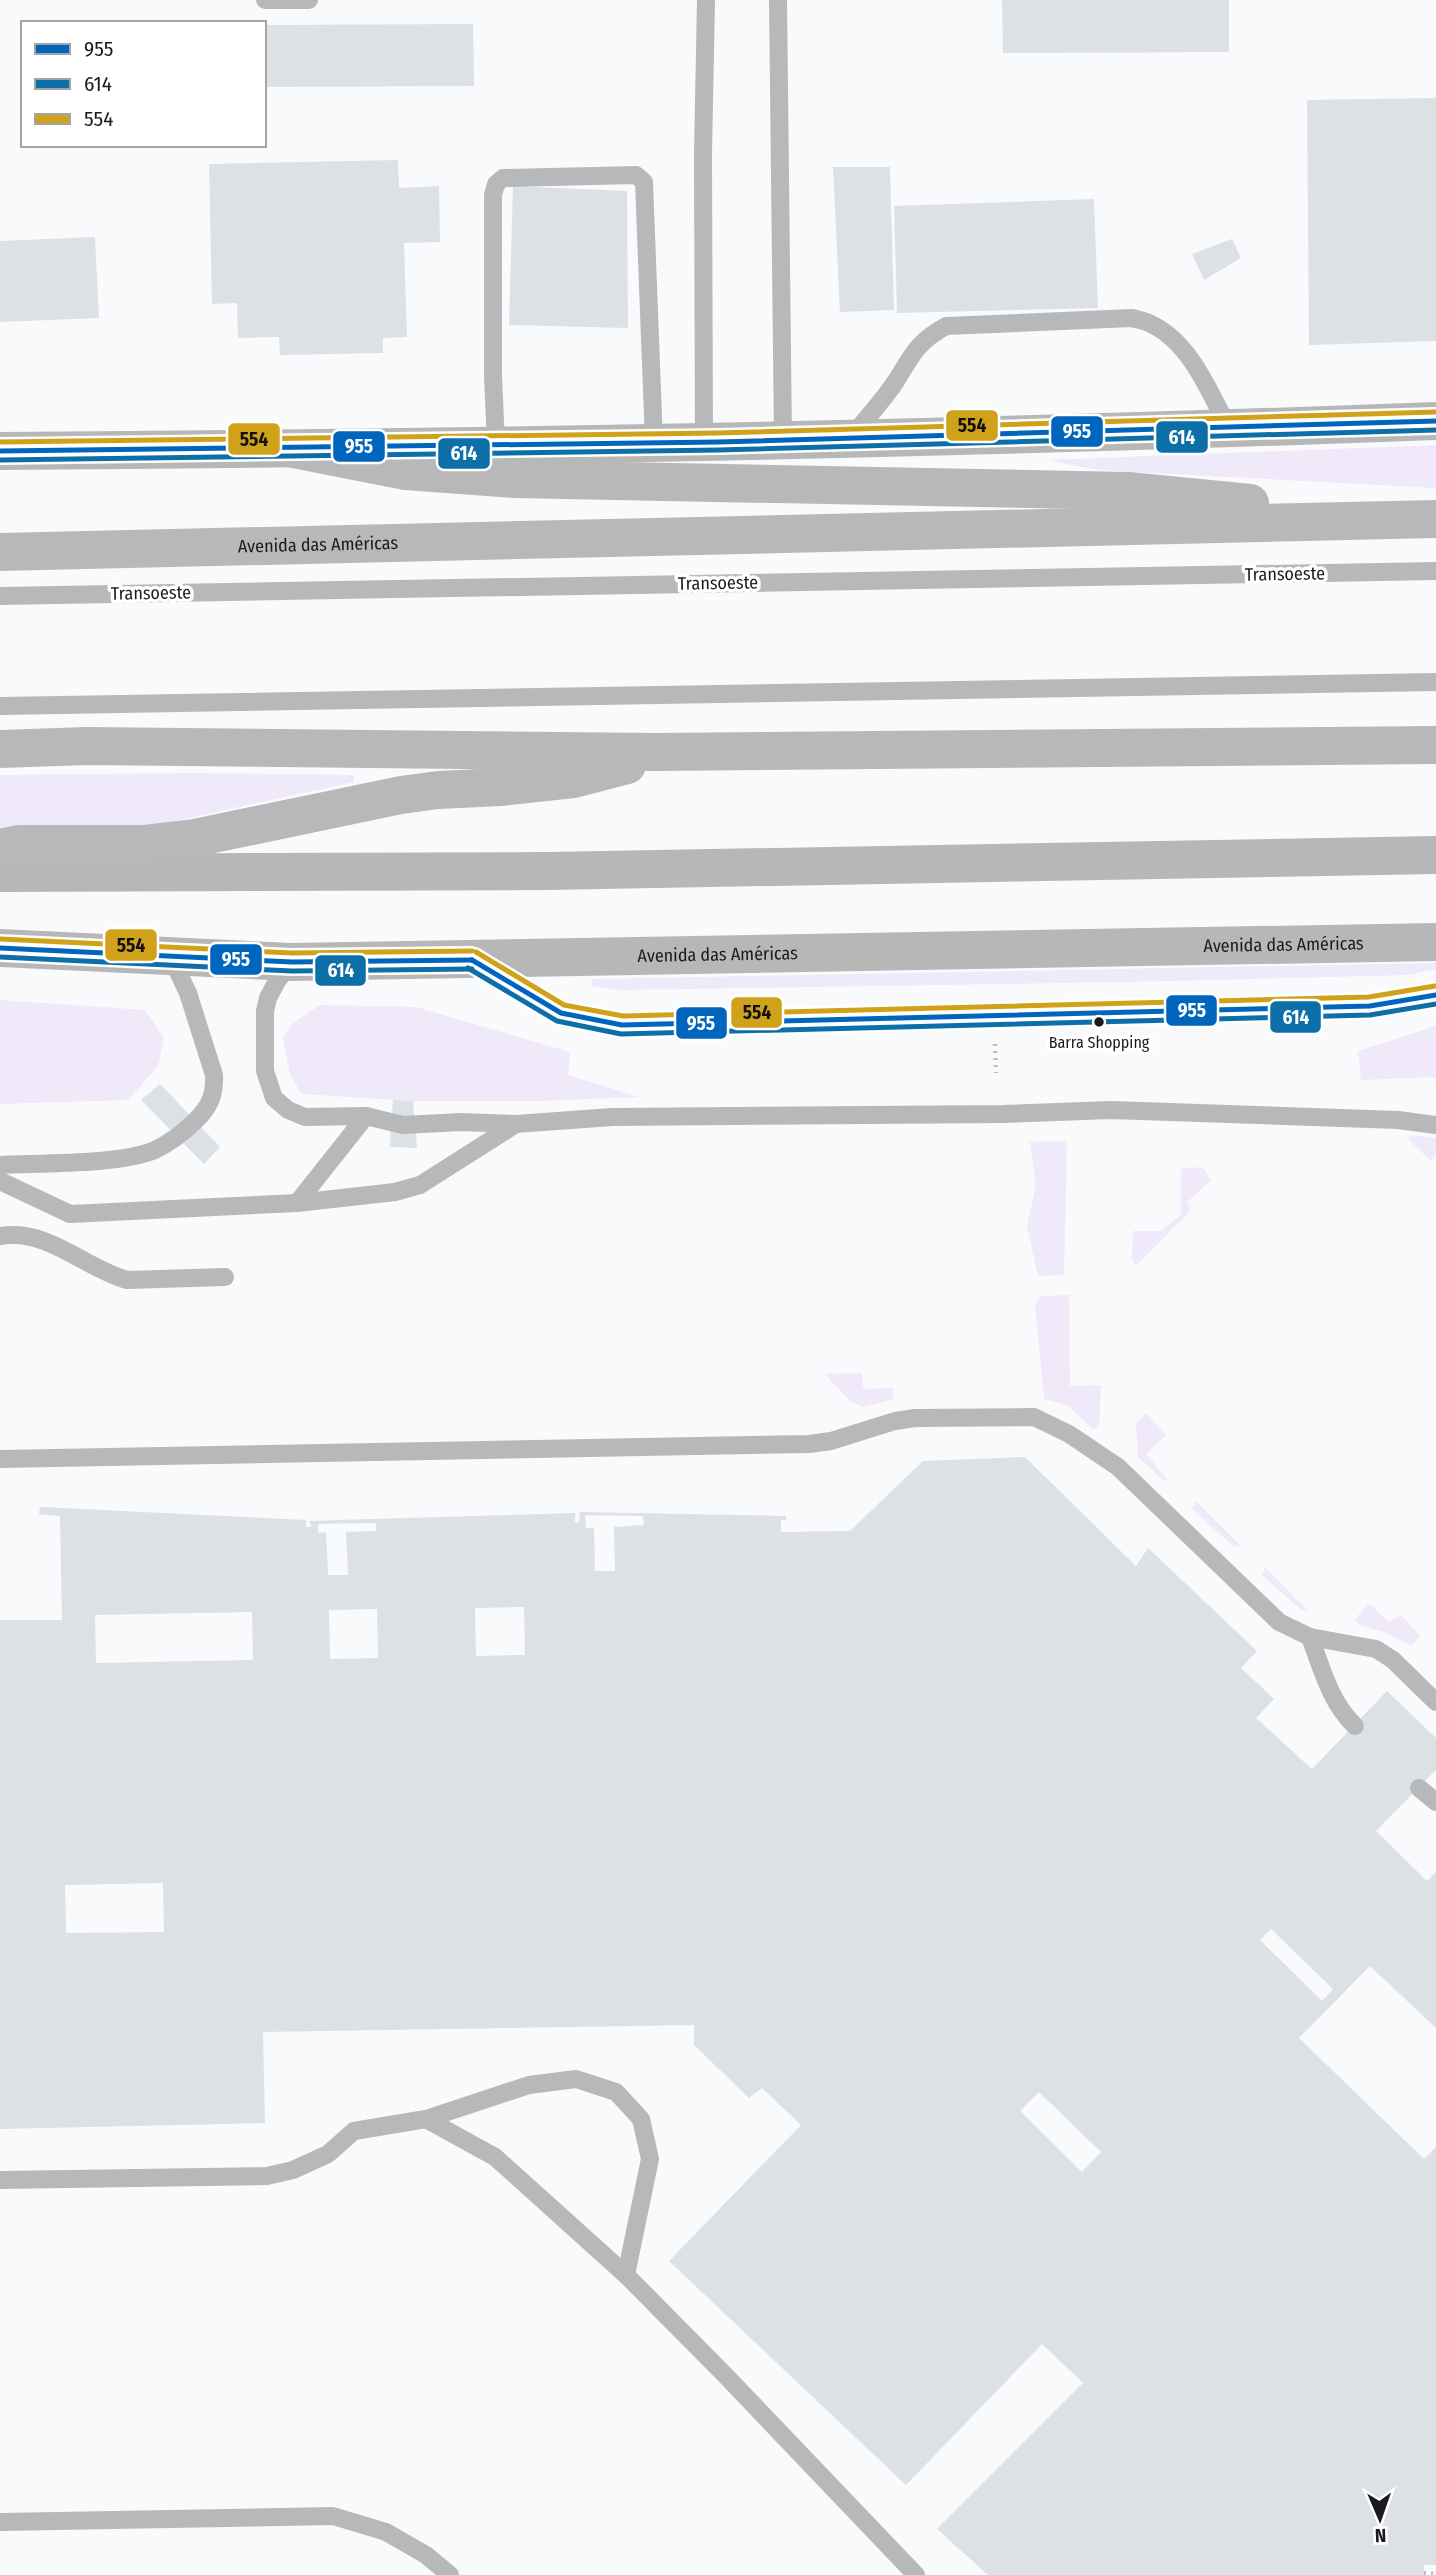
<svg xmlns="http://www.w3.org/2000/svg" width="1436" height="2575" font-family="'Fira Sans Condensed',sans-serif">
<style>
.green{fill:#efe9fa}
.building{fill:#dde1e6;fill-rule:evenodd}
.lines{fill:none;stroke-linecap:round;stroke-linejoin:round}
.path{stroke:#bcbdbe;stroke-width:4.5;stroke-dasharray:2 5;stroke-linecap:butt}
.service{stroke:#b7b8ba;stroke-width:18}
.secondary{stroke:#b7b7b8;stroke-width:38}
.trunk{stroke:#b7b8ba;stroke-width:38}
.bus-1-casing{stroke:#fff;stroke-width:10}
.bus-2-casing{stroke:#fff;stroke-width:10}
.bus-3-casing{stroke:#fff;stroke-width:10}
.bus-1{stroke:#0065bd;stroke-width:5}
.bus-2{stroke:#0d6fa8;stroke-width:5}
.bus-3{stroke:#d0a219;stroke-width:5}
.bus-dot{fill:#1a1b1e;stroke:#fff;stroke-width:2.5}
.labels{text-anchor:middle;stroke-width:7;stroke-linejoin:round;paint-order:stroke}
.bus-label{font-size:16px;fill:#1a1b1e;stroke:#fff}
.street-label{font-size:18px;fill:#1a1b1e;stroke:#fff}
.line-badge{stroke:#fff;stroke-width:2.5}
.badge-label{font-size:19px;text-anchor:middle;font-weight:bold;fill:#fff}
.pale-badge-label{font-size:19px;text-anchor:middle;font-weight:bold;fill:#111}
</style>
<rect width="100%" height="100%" fill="#f8fafc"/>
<g class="green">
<path d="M1436,445V488L1097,470L1048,460Z"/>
<path d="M192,773L354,775V782L143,828L0,831V775Z"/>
<path d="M1436,963V969L1408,975L1128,982L621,990L591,986L592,979Z"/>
<path d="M0,1000L145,1010L164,1038L158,1066L128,1100L0,1104Z"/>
<path d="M320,1005L416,1007L570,1052L568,1075L639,1097L542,1101H413L302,1094L290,1075L283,1037L292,1024Z"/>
<path d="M1436,1026V1077L1361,1080L1358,1051Z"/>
<path d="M1410,1135L1436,1138V1155L1431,1161L1409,1140Z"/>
<path d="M1067,1141L1064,1275L1038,1276L1027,1226L1036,1185L1030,1142Z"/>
<path d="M1202,1167L1211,1180L1187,1202L1191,1210L1136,1266L1132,1259L1133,1231H1161L1181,1215V1169Z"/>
<path d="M1069,1295L1070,1386L1101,1385L1099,1426L1093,1429L1067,1405L1044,1399L1035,1305L1042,1296Z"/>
<path d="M862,1373L863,1389L893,1388V1399L863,1407L850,1401L825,1374Z"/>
<path d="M1146,1413L1166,1435L1146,1454L1168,1480H1163L1138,1457L1136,1424Z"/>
<path d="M1196,1501L1240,1545L1234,1547L1192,1509Z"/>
<path d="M1265,1567L1309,1611L1301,1610L1262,1575Z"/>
<path d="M1369,1604L1389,1622L1401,1615L1420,1636L1411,1646L1384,1632L1359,1625L1355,1619Z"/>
</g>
<g class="building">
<path d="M1002,0H1229V52L1003,53Z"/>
<path d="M473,24L474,86L264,87V25Z"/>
<path d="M1436,98V341L1309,345L1307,100Z"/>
<path d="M398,160L399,188L439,186L440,242L404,243L407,337L383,338V353L280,355L279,337L238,338L237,303L212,304L209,164Z"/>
<path d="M833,167H890L894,310L840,312Z"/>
<path d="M513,186L627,191L628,328L509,325Z"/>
<path d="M1094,199L1098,308L897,313L894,206Z"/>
<path d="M95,237L99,318L0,322V241Z"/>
<path d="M1232,239L1241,258L1204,280L1192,254Z"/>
<path d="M160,1084L220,1147L204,1164L141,1100Z"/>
<path d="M393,1100L413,1101L417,1148L390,1147Z"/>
<path d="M1025,1457L1136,1566L1148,1548L1257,1651L1241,1668L1274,1699L1256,1718L1312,1769L1387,1691L1436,1738V1770L1376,1831L1427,1881L1436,1872V2028L1370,1966L1299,2038L1424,2159L1436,2147V2565H1424V2575H988L937,2529L1083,2383L1042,2344L906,2485L669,2261L801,2125L762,2088L749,2098L694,2045V2025L263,2032L265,2123L0,2129V1620H62L60,1516L39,1514L40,1507L306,1520V1527H311L310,1521L337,1520L575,1513V1522L579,1523L580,1512L786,1516V1520H781V1532L850,1531L923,1461ZM585,1515L643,1516L644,1525L614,1527L615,1571H595L594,1528H586ZM376,1523V1531L346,1532L348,1575H328L326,1532L318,1533V1524ZM524,1607L525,1655L476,1656L475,1608ZM377,1609L378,1658L330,1659L329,1610ZM252,1612L253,1660L96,1663L95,1615ZM163,1883L164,1932L66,1933L65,1885ZM1271,1929L1333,1989L1322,2001L1260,1940ZM1039,2092L1101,2152L1082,2172L1020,2111Z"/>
</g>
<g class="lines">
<g class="path">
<path d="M995,1044L996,1073"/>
<path d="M1424,2573L1436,2574"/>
</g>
<g class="service">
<path d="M265,0H309"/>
<path d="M778,0L783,439"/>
<path d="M852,437C866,418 883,401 896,381C913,354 916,343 946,326L1132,318C1139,320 1147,321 1153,325C1191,344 1210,393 1229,429"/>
<path d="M704,441L703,154L706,0"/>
<path d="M496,445L493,375V195L496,184L503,178L636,175L644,182L654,442"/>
<path d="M0,596L1436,571"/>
<path d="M0,706L1436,682"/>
<path d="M292,962L277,981L268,998L265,1011V1071L274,1098L288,1110L305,1117L366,1116L403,1125L461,1122L516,1124"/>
<path d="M481,966L561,1013L622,1025L1370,1006L1436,995"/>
<path d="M0,1165C40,1163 120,1165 155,1150C169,1143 183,1133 194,1122C209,1108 215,1096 214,1075L188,993L171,957"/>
<path d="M0,1181L70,1214L297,1203L395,1192L420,1185L516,1124L612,1117L1004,1114L1111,1110L1398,1120L1436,1125"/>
<path d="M297,1203L366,1116"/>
<path d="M0,1236C48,1228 84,1268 127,1280L225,1277"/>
<path d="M0,1459L809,1444L831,1441L895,1421L915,1418L1034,1417L1069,1434L1118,1467L1279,1622L1310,1637L1376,1649L1393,1660L1436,1702"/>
<path d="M1310,1637C1322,1669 1330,1702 1355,1726"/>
<path d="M1419,1788L1436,1802"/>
<path d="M426,2119L529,2085L576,2079L616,2092L641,2119L650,2159L626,2275"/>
<path d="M0,2180L267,2176L293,2170L328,2154L354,2131L426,2119L495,2157L626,2275L726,2376L916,2575"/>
<path d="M0,2522L333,2516L386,2532L426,2555L450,2575"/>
</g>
<g class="secondary">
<path d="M0,451C479,448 958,439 1436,421"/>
<path d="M0,873L548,871L1436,855"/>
<path id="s1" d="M0,948L292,962L1436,942"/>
</g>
<g class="trunk">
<path d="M294,449L406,471L515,479L1128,491L1250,503"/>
<path id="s2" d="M0,552L1436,519"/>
<path d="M0,749L87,746L655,752L1436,745"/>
<path d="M0,848L20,844H143L194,838L401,795L438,790L501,787L573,779L627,765"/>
</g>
<defs>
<g id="bus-1">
<path d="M0,451L718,442L1436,421"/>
<path d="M0,948L292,962L472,960"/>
<path d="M472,960L561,1013L622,1025L1370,1006L1436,995"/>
</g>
<g id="bus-2">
<path d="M0,460L719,450L1436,430"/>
<path d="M0,957L292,971L472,969"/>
<path d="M468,968L557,1021L621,1034L1370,1015L1436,1004"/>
</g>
<g id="bus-3">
<path d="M0,442L718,433L1436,412"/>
<path d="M0,939L292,953L472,951"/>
<path d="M476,952L564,1005L623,1016L1369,997L1435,986"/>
</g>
</defs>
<use href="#bus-1" class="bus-1-casing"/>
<use href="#bus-2" class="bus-2-casing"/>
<use href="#bus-3" class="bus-3-casing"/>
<use href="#bus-1" class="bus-1"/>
<use href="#bus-2" class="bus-2"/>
<use href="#bus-3" class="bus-3"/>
</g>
<circle class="bus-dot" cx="1099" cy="1022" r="6"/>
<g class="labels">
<g class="bus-label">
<text x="1099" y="1048">Barra Shopping</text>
</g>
<g class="street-label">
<text dy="6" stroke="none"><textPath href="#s2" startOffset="318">Avenida das Américas</textPath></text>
<text transform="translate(1285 574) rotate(-1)" y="6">Transoeste</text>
<text transform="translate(718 583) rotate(-1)" y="6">Transoeste</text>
<text transform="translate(151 593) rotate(-1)" y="6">Transoeste</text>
<text dy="6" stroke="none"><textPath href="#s1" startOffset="1284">Avenida das Américas</textPath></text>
<text dy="6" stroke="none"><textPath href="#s1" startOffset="718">Avenida das Américas</textPath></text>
</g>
</g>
<g class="line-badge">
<rect x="945" y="409" width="54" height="33" rx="7" fill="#d0a219"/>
<rect x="1050" y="415" width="54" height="33" rx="7" fill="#0065bd"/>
<rect x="1155" y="420" width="54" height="34" rx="7" fill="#0d6fa8"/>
<rect x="227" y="422" width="54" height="34" rx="7" fill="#d0a219"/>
<rect x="332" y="430" width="54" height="33" rx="7" fill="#0065bd"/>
<rect x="437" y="437" width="54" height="33" rx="7" fill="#0d6fa8"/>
<rect x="104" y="928" width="54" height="34" rx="7" fill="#d0a219"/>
<rect x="209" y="943" width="54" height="33" rx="7" fill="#0065bd"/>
<rect x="314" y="954" width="53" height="33" rx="7" fill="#0d6fa8"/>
<rect x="1165" y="994" width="53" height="33" rx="7" fill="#0065bd"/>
<rect x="730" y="996" width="53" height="33" rx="7" fill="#d0a219"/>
<rect x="1269" y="1000" width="53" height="34" rx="7" fill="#0d6fa8"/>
<rect x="675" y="1006" width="53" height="34" rx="7" fill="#0065bd"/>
</g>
<g class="badge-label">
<text x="1077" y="438">955</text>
<text x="1182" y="444">614</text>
<text x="359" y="453">955</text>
<text x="464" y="460">614</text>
<text x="236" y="966">955</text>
<text x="341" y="977">614</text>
<text x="1192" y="1017">955</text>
<text x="1296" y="1024">614</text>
<text x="701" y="1030">955</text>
</g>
<g class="pale-badge-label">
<text x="972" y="432">554</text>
<text x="254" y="446">554</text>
<text x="131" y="952">554</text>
<text x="757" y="1019">554</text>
</g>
<rect x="21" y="21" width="245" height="126" fill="#ffffff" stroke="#a3a4a5" stroke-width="2"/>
<rect x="35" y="44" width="35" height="10" fill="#0065bd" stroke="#a3a4a5" stroke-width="2"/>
<text x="84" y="56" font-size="21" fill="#1a1b1e">955</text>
<rect x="35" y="79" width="35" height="10" fill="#0d6fa8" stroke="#a3a4a5" stroke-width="2"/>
<text x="84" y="91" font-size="21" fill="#1a1b1e">614</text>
<rect x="35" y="114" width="35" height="10" fill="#d0a219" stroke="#a3a4a5" stroke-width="2"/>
<text x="84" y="126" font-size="21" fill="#1a1b1e">554</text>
<g transform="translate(1380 2519) rotate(178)" stroke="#ffffff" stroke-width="5" paint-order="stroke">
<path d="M0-5L12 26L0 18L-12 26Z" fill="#1a1b1e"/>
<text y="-10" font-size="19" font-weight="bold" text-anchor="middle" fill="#1a1b1e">N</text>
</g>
</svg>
